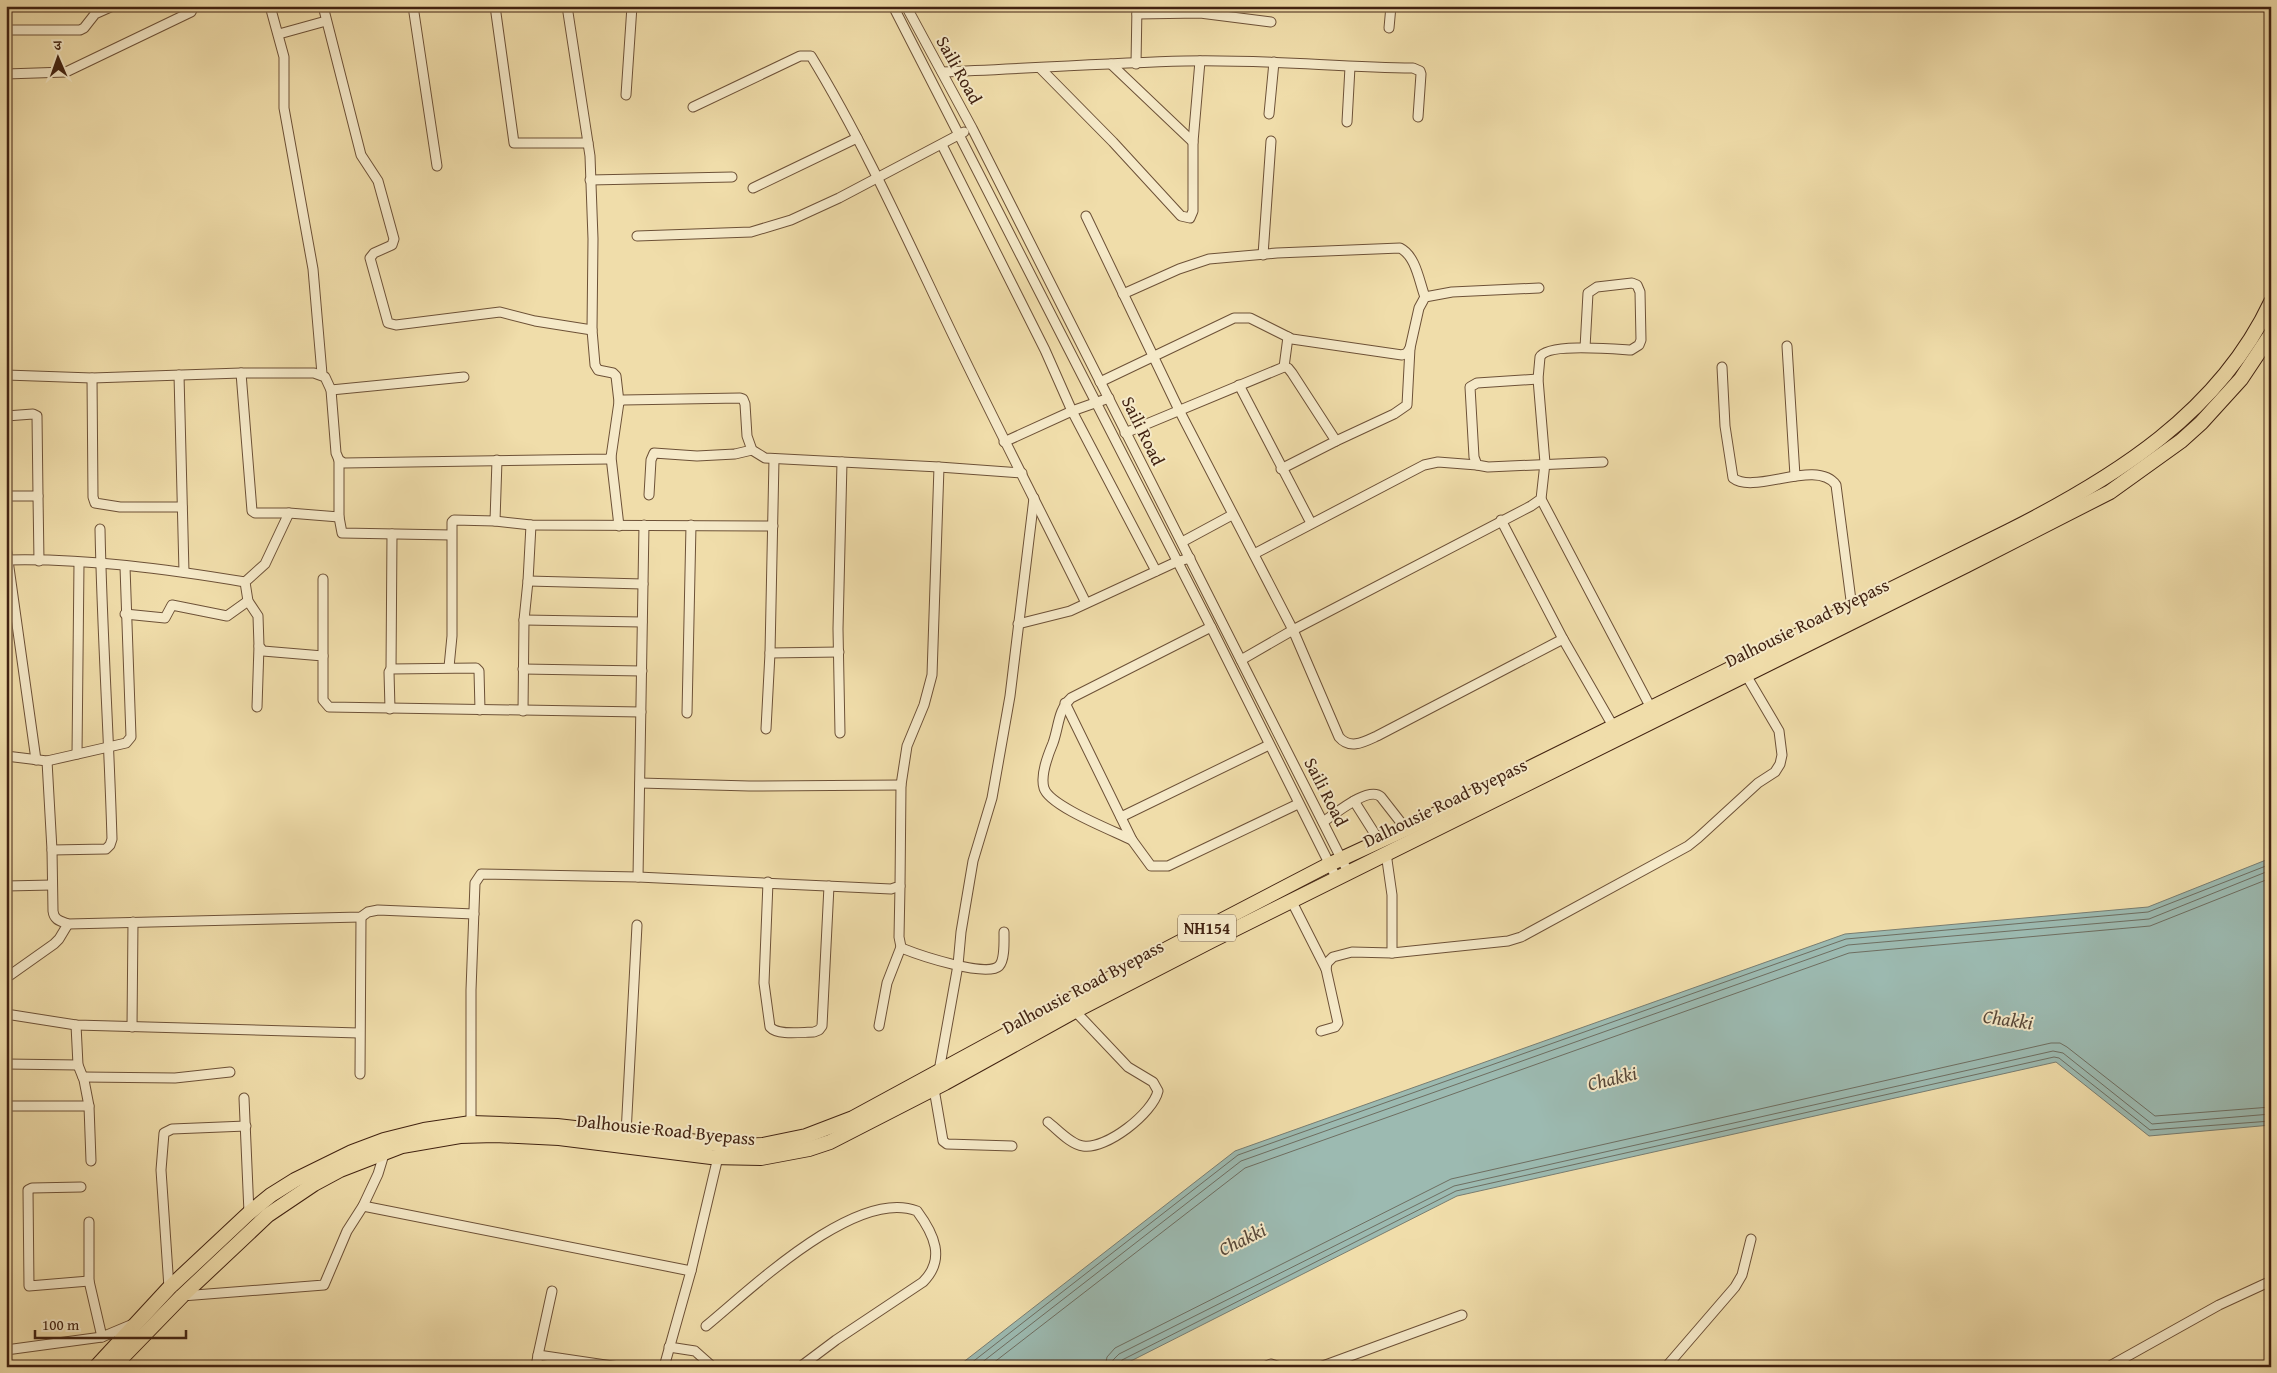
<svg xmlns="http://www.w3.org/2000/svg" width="2277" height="1373" font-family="'Gentium Book Plus','Noto Serif Devanagari',serif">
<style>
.water{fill:#9cbab1;stroke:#787d71}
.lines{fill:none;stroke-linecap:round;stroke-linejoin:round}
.shore{stroke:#6e6e61;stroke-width:1}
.minor-casing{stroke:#6d5137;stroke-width:11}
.trunk-casing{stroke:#412211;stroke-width:16}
.minor{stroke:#f5e9c8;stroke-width:9}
.trunk{stroke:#f0ddaa;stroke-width:14}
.labels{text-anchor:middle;stroke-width:4;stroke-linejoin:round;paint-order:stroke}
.shield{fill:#f5e9c8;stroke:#775e48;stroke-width:1}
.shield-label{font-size:16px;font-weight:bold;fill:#412211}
.street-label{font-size:18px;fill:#412211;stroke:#f5e9c8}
.water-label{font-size:19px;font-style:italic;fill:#584839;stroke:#f5e9c8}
</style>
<rect width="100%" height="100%" fill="#f0ddaa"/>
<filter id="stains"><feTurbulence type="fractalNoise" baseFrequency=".004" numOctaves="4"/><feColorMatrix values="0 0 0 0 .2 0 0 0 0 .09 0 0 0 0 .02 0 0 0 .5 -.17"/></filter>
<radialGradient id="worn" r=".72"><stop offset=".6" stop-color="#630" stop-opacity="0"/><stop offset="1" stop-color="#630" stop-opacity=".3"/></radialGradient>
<path class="water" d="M2271,858V1125L2149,1136L2056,1062L1457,1196L1119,1367H957L1235,1151L1845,934L2148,907Z"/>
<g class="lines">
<g class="shore">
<path d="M966,1367L1238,1155L1846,939L2148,912L2271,864"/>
<path d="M976,1367L1241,1161L1848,945L2149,919L2271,870"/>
<path d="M988,1367L1245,1168L1849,953L2150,926L2271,878"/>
<path d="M1105,1367L1107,1357L1115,1348L1451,1179L2051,1043H2060L2067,1047L2155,1116L2271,1107"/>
<path d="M1112,1367L1113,1360L1119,1354L1454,1186L2053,1051L2063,1053L2152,1124L2271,1114"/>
<path d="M1119,1367L1122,1360L1456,1191L2054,1057L2059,1058L2150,1130L2271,1121"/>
</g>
<defs>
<g id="minor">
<path d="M270,6L284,57V108L313,269L322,374"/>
<path d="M323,6L361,155L378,181L394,239L392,245L374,253L370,258L388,323L396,325L500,312L535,321L592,330"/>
<path d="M413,6L437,166"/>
<path d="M495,6L514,143H588"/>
<path d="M567,6L590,156L593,239L592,330L595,365L598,370L613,373L616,376L619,402L611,457L619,526"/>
<path d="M893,6L1211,627L1336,877"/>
<path d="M906,6L972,128L1348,872"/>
<path d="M1137,14L1200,13L1271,22"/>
<path d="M1389,28L1391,6"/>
<path d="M6,30H80L84,28L95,14L113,6"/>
<path d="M279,34L326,21"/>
<path d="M1111,64L1193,142"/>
<path d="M1136,64L1137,6"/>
<path d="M1040,68L1113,142L1181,216L1190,218L1193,211V142L1200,61"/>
<path d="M942,72C1023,69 1104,63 1185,61C1261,59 1337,67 1413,68L1420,71L1421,74L1418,117"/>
<path d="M6,74L66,72L191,12L194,6"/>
<path d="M626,95L632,6"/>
<path d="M693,107L800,56H811C864,143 906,237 950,329C994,421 1041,512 1086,603"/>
<path d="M1269,114L1274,62"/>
<path d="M1347,122L1350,67"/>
<path d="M942,145L1045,350L1072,411L1156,571"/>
<path d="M590,180L732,177"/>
<path d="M753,188L857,138"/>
<path d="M1086,216L1179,410L1293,630L1339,737C1350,750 1364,742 1377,736L1563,639"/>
<path d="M637,236L751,232L791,220L839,198L964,132"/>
<path d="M1263,255L1271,141"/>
<path d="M1123,294L1179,269L1209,259L1277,253L1400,248C1416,256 1419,281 1425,297"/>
<path d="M1787,346L1795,476"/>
<path d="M1284,367L1288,337"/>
<path d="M1722,367L1725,426L1733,478C1754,495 1817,458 1836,485L1852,608"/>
<path d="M241,373L252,511L255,513H289L339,517"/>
<path d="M6,375L92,378L241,373H314L325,377L331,390L336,453L339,460L344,463L608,459L611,457"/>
<path d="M179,375L184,572"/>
<path d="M92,378L93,497L95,503L120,507H182"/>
<path d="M1538,379L1477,383L1470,387L1474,457L1477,465L1488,467L1603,462"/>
<path d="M1100,382L1234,318H1250L1292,339L1402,355L1407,353L1410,348L1419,308L1425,297L1452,292L1539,288"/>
<path d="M1239,385L1311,523"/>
<path d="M331,390L464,377"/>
<path d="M619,402L623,400L740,398L743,399L745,404L747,436L752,450L765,458L939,467L1022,473"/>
<path d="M6,416L33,414L37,416L38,496"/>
<path d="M1125,433L1284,367L1288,368L1292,373L1336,441L1281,469"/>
<path d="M1336,441L1394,414L1407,405L1410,348"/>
<path d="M1004,442L1072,411L1109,398"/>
<path d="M339,460V517L342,533L451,535"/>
<path d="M649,495L651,460L654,453L697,456L735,454L752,450"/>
<path d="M6,496H38L39,561"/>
<path d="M1541,499L1651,708"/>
<path d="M289,513L265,564L245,582L248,601L258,616L259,646L263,651L323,656V700L329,707L641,712"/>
<path d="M1501,520L1563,639L1613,726"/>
<path d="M495,521L531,525L773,526"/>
<path d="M1182,542L1232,515"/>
<path d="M6,546L36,760"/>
<path d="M1254,554L1424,465L1438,462L1477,465"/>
<path d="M6,560C86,558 167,569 245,582"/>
<path d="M528,581L643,584"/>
<path d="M125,614L165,618L172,605L227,616L248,601"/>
<path d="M524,620L642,622"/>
<path d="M1018,624L1070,611L1176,562L1190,558"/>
<path d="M770,653L839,652"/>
<path d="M323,656V579"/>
<path d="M1241,660L1293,630L1531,506L1541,499L1545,463L1538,379L1540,357C1547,343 1615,349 1631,350L1639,345L1641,340L1640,292L1637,285L1632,283L1597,287L1588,293L1585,348"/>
<path d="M449,667L452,636V522L454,520L495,521L497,460"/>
<path d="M391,669L392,534"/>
<path d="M523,669L642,671"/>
<path d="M1065,703L1132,840L1151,866H1168L1298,804"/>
<path d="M257,707L259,646"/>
<path d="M390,709L389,672L391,669L476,668L479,671L480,710"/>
<path d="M523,711L524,620L528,581L531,525"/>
<path d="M687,713L691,525"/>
<path d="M766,729L770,653L774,459"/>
<path d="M840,733L838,629L842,462"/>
<path d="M77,754L79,563"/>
<path d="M6,756L47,761L126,743L131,737L125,567"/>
<path d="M47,761L52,850L53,911C54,920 60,921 68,924L361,917L368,912L378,910L474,914"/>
<path d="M640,783L749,786L901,785"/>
<path d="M1354,801L1380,842"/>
<path d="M1121,817L1269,745"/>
<path d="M1323,822C1335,814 1369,785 1381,797L1406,829"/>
<path d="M1132,840C1114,831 1049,806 1044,788C1040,775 1048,755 1053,743C1059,726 1058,710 1071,698L1211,627"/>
<path d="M52,850L106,849L110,845L112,839C109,735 102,632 100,529"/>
<path d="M1386,853L1392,895V953"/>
<path d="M638,877L644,525"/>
<path d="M768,882L764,983L770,1027C778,1036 802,1032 814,1032L819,1030L822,1026L829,886"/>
<path d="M6,886L52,885"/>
<path d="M900,886L899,937L901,947L904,949C919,955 987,978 999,966C1005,960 1004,941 1004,932"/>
<path d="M1291,900L1326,969"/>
<path d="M6,978L54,944L59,939L68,924"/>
<path d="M6,1014L76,1025L359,1033"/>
<path d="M76,1025L78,1065L84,1080L89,1106L91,1161"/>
<path d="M879,1026L887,983L901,947"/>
<path d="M132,1027L133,922"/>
<path d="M1321,1031L1335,1027L1338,1023L1326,969L1327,963L1333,957L1352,952L1392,953L1508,941L1521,937L1688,846L1698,838L1758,783L1775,772L1780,764L1782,755L1779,731L1746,675"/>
<path d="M6,1064L78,1065"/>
<path d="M939,1071L958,965L961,932L973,861L992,798L1010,696L1034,498"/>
<path d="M360,1074L361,917"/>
<path d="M83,1077L175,1078L230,1072"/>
<path d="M934,1089L943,1141L947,1144L1012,1146"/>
<path d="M244,1098L249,1213"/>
<path d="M6,1106H89"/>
<path d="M1048,1122C1057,1129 1071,1145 1083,1146C1106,1150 1153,1113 1158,1091L1153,1082L1128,1067L1075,1011"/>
<path d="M471,1123V990L475,883L481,874L638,877L891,889L900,886L901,785L907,746L924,705L932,675L939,467"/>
<path d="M626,1134L637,925"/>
<path d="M81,1187L32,1188L28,1190L29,1286L89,1281"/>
<path d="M363,1206L691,1271"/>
<path d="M89,1222V1281L102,1337"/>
<path d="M169,1288L161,1170L164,1133L172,1129L246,1126"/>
<path d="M182,1296L324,1285L347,1231L363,1206L378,1174L385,1151"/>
<path d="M706,1326C750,1290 856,1187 917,1211C934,1234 946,1259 923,1282L836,1340L800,1367"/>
<path d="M669,1347L695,1351L713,1367"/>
<path d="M6,1350L102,1337L133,1324"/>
<path d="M538,1355L552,1291"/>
<path d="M536,1367L538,1355L619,1367"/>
<path d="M664,1367L691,1271L718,1157"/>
<path d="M1264,1367L1271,1364L1280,1367"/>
<path d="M1320,1367L1462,1315"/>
<path d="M1666,1367L1735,1287L1742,1275L1751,1239"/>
<path d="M2108,1367L2219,1305L2271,1281"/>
</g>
<g id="trunk">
<path d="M96,1367L169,1288L249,1213L271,1195L295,1180L352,1152L384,1140L424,1130L471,1123L557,1126L734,1146L763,1145L806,1136L853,1118L1092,988L1328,865L1406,829L2009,531C2114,478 2219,413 2271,302"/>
<path d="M113,1367L182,1296L268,1215L314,1184L340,1170L402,1146L460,1136L495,1135L559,1138L711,1157L761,1158L809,1149L830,1142L945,1083L1075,1011L1211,941L1967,565L2110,492L2181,441L2201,423L2241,379L2271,334"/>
</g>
</defs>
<use href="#minor" class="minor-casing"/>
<use href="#trunk" class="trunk-casing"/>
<use href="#minor" class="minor"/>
<use href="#trunk" class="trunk"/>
</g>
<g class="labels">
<rect class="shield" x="1178" y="914.5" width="58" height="27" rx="4"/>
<g class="shield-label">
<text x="1207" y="934">NH154</text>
</g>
<g class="street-label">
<text transform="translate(959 70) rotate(61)" y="6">Saili Road</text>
<text transform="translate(1143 431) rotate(64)" y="6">Saili Road</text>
<text transform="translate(1807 623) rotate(-26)" y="6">Dalhousie Road Byepass</text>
<text transform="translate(1326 792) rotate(63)" y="6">Saili Road</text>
<text transform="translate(1445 803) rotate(-26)" y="6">Dalhousie Road Byepass</text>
<text transform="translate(1083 987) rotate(-28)" y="6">Dalhousie Road Byepass</text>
<text transform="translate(666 1130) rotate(6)" y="6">Dalhousie Road Byepass</text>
</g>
<g class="water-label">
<text transform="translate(2008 1019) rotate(8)" y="7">Chakki</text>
<text transform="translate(1612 1078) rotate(-14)" y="7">Chakki</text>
<text transform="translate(1242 1239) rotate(-26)" y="7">Chakki</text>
</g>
</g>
<rect width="2277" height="1373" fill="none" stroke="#f0ddaa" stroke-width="25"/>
<rect x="8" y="8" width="2262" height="1358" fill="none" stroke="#412211" stroke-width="2.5"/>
<rect x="12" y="12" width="2252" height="1348" fill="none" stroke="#412211"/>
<g transform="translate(58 58) rotate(358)" stroke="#f5e9c8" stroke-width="4" paint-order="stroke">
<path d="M0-4L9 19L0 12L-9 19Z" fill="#412211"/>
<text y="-8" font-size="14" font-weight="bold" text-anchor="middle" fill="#412211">उ</text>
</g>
<path d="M35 1330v8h151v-8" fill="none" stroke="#412211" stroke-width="2.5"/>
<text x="42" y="1330" font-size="15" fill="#412211" stroke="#f5e9c8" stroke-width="4" paint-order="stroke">100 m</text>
<rect width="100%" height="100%" filter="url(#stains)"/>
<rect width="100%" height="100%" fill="url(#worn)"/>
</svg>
